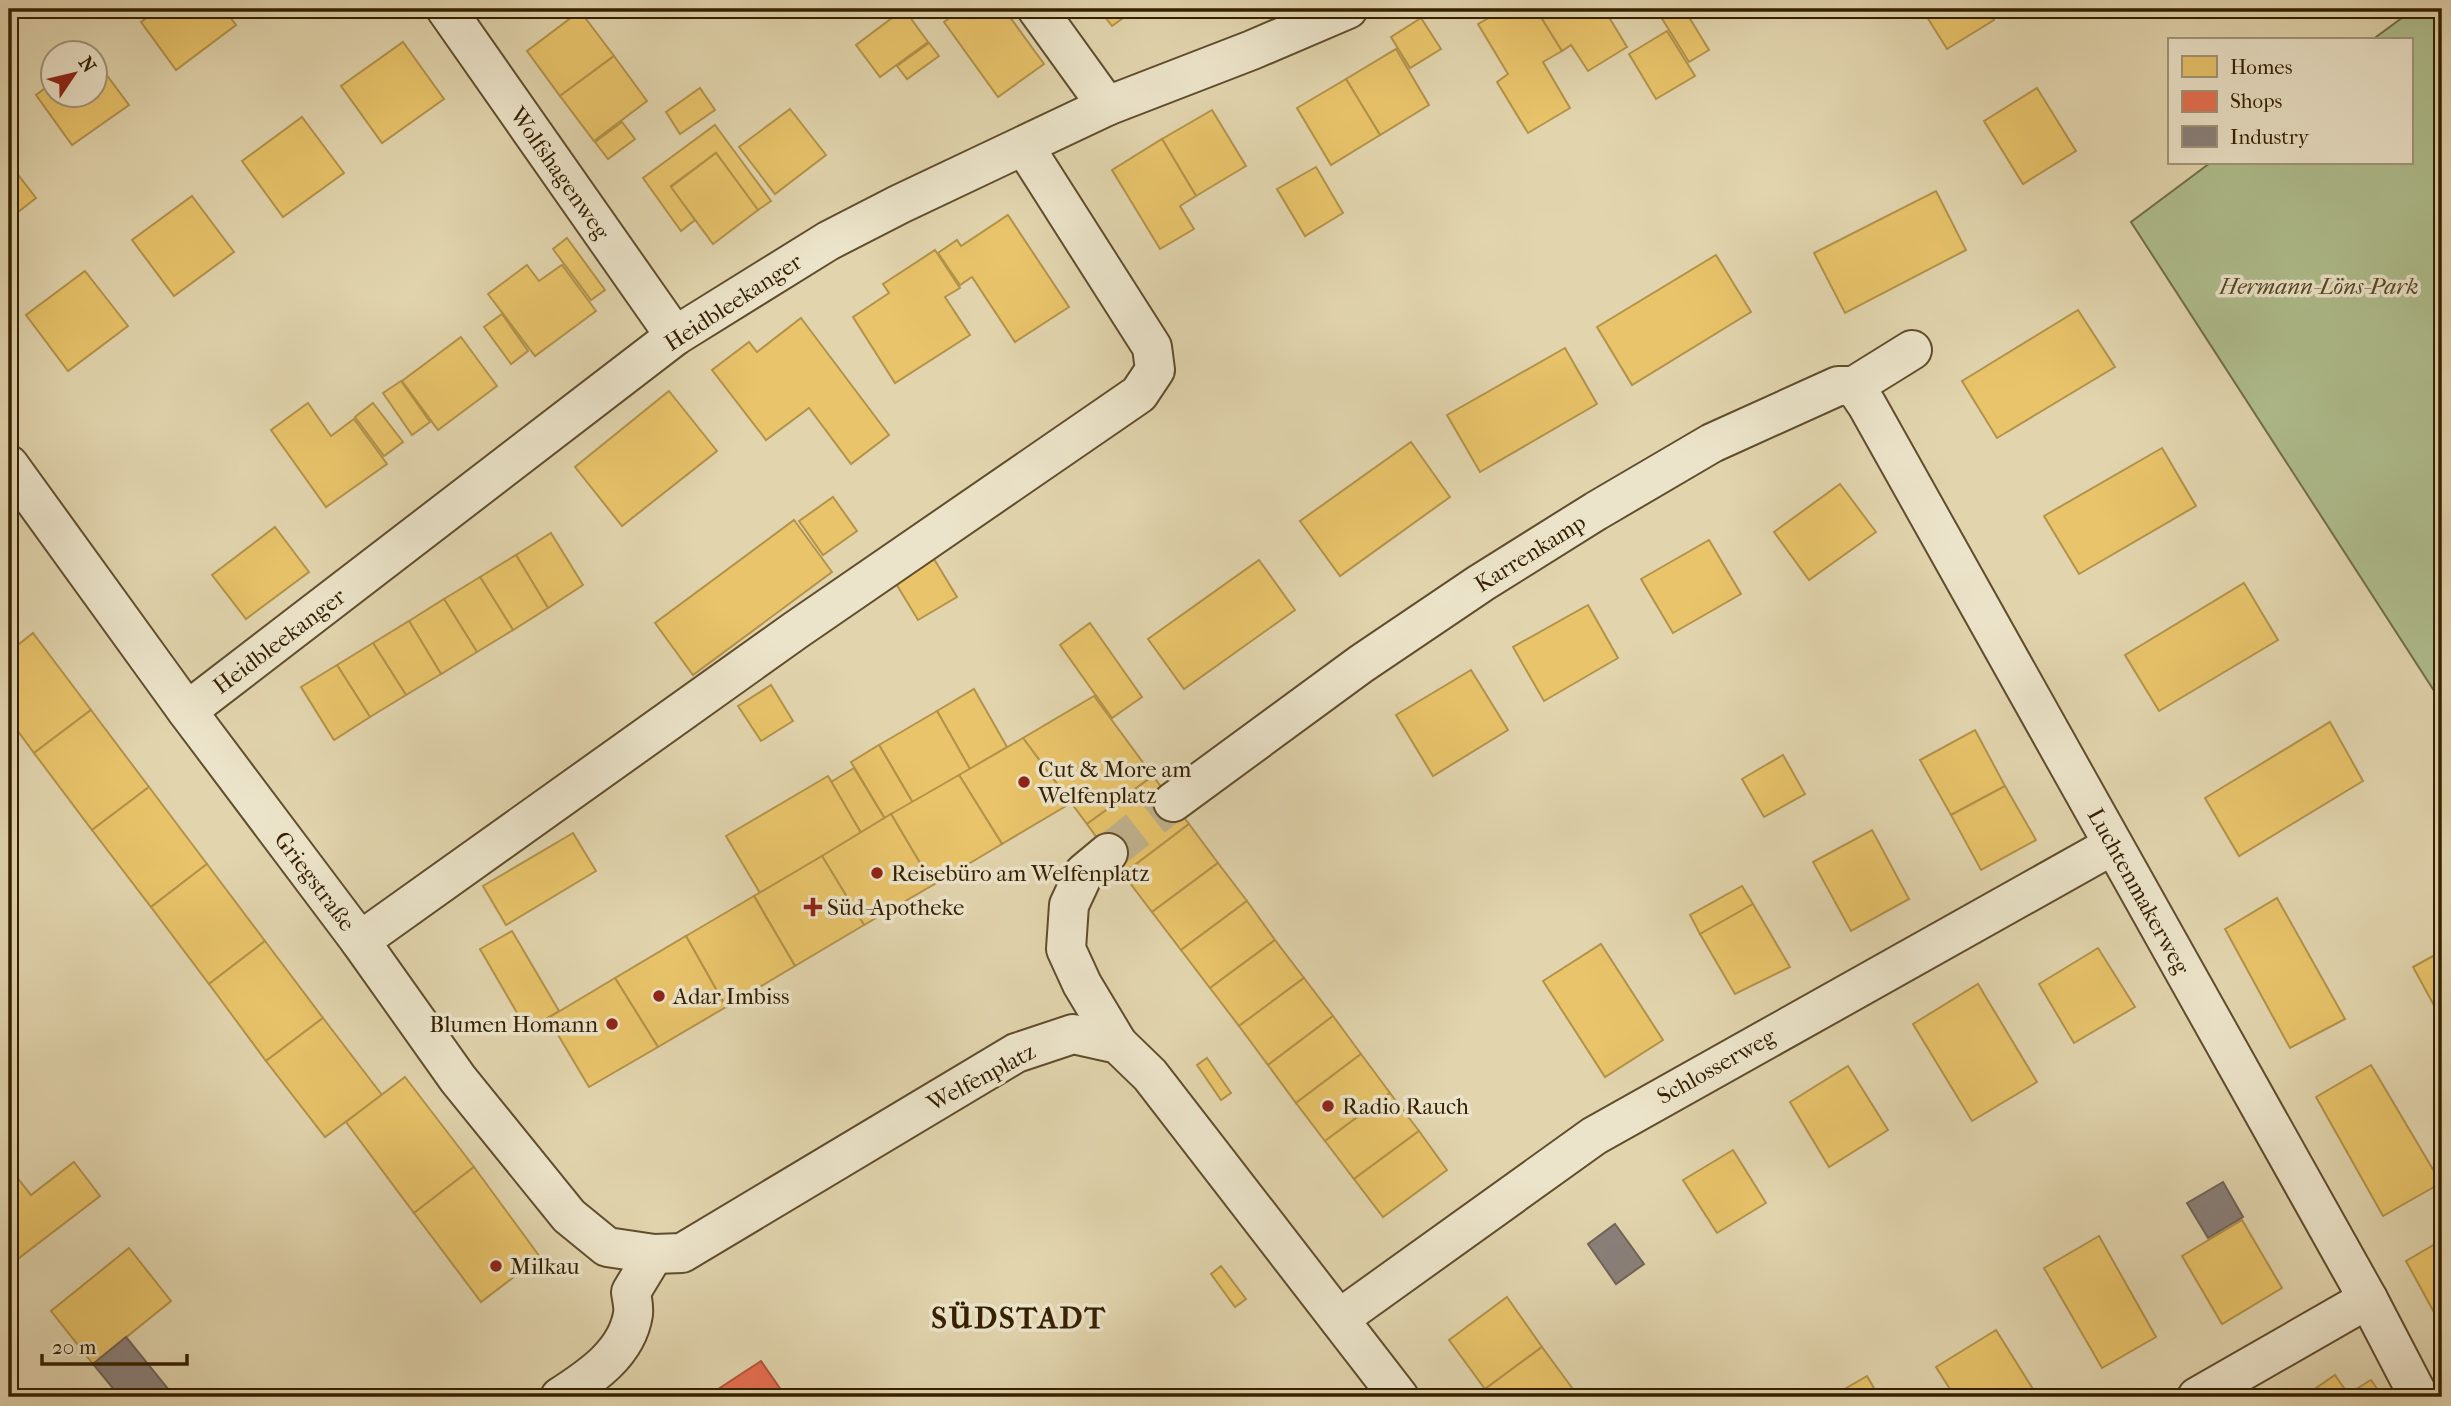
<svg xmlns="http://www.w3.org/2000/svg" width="2451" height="1406" font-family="'IM FELL French Canon',serif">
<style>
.green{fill:#afbe8e;stroke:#726f47;stroke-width:2}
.homes{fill:#e9c46a;stroke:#b3934a;stroke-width:2}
.shops{fill:#e76f51;stroke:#b25739;stroke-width:2}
.industry{fill:#8a817c;stroke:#706457;stroke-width:2}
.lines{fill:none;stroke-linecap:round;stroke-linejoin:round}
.minor-tunnel{stroke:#bfb18b;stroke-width:38;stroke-dasharray:38 19;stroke-linecap:butt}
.minor-casing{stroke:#604d2c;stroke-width:42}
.minor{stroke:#ece4ca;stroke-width:38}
.poi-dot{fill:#8f2418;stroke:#ece4ca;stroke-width:2.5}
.labels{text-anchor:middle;stroke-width:7;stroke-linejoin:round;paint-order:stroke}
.street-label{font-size:23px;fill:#352000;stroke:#ece4ca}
.park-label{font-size:23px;font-style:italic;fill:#544824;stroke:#ece4ca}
.poi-label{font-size:23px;fill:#352000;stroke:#ece4ca;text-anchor:start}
.district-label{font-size:30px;font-weight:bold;letter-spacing:2px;fill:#352000;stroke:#ece4ca}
</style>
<rect width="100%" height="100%" fill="#e2d5ae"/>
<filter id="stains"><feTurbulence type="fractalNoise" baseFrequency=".00286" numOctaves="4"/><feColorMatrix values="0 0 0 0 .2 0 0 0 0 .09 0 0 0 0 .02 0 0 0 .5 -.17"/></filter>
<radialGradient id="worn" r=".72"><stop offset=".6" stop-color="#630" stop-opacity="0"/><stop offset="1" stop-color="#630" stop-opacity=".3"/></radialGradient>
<path class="green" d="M2414,9H2442V703L2131,222L2210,163H2411V40H2372Z"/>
<g class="homes">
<path d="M159,9H224L236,25L176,70L141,22Z"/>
<path d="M904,9L928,42L880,77L856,45Z"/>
<path d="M962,9H1004L1044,64L998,97L944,22Z"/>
<path d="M1099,9H1136L1112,26Z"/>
<path d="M1500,9H1536L1562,51L1543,62L1570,108L1528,133L1497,82L1508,74L1478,24L1501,11Z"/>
<path d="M1536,9H1604L1627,47L1588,71L1571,45L1562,51Z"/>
<path d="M1674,9H1684L1709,50L1689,62L1661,17Z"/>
<path d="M1922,9H1987L1994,20L1947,49Z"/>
<path d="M580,11L614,56L560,96L527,51Z"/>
<path d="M1421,18L1441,49L1410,68L1391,37Z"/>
<path d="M1667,31L1695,76L1656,99L1629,54Z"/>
<path d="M403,42L444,99L382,143L341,86Z"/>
<path d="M929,43L939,56L907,79L897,66Z"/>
<path d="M1396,49L1429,105L1380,135L1346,79Z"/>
<path d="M614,56L647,101L594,141L560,96Z"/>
<path d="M94,58L129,105L72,145L36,95L52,83V94H94Z"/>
<path d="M1346,79L1380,135L1331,165L1297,108Z"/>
<path d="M700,88L715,110L680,134L666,112Z"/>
<path d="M2037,88L2076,151L2023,184L1984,121Z"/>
<path d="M790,109L826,155L775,194L739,147Z"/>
<path d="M1212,110L1246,166L1196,196L1162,139Z"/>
<path d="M302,117L344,173L283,217L242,161Z"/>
<path d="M622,122L635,139L608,159L595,142Z"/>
<path d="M715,125L771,201L758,210L716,153L671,186L695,220L681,231L643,178Z"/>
<path d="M1162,139L1196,196L1180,206L1194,229L1160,249L1112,170Z"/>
<path d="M716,153L758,210L713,244L671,187Z"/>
<path d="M9,163L36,198L9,219Z"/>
<path d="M1316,167L1343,213L1305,236L1277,189Z"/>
<path d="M1936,191L1966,250L1845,313L1814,253Z"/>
<path d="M192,196L234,252L174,296L132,240Z"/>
<path d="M1008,215L1069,307L1015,342L972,277L960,285L938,253L957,240L961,246Z"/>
<path d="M567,238L605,290L591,300L553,249Z"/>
<path d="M935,250L960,288L945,297L970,335L895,383L853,317L889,293L883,284Z"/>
<path d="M1716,255L1751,312L1632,385L1597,327Z"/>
<path d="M527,265L539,281L562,265L596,311L535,356L488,294Z"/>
<path d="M85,271L128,326L68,371L26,315Z"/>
<path d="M2078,310L2115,367L1997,438L1962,381Z"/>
<path d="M502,314L528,351L511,364L484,327Z"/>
<path d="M801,318L889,435L851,464L809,408L766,440L712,370L749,342L757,352Z"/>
<path d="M461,337L497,386L438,430L402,381Z"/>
<path d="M1565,348L1597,404L1480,472L1447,415Z"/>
<path d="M401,381L430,422L412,435L383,393Z"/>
<path d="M669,391L717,451L622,526L575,467Z"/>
<path d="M308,403L331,436L354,419L387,464L326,507L271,430Z"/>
<path d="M373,403L403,442L384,456L355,417Z"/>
<path d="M1411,442L1450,497L1340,576L1300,521Z"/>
<path d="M2162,448L2196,506L2079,574L2044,516Z"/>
<path d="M1840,484L1876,532L1809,580L1774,532Z"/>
<path d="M833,497L857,531L823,555L799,521Z"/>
<path d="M794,520L832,572L693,675L655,623Z"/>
<path d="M275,527L309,572L246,619L212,575Z"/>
<path d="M551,533L583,585L548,608L516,555Z"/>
<path d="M1709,540L1741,594L1673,633L1641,579Z"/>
<path d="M516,555L548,608L513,630L480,577Z"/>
<path d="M934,559L957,597L918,620L895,582Z"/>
<path d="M1259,560L1295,610L1184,689L1148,639Z"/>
<path d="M480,577L513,630L477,652L444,599Z"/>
<path d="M2244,583L2278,640L2159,711L2125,655Z"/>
<path d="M444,599L477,652L441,674L409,621Z"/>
<path d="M1588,605L1618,658L1544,701L1513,647Z"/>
<path d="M409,621L441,674L406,695L373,643Z"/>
<path d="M1090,623L1142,697L1112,718L1060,645Z"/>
<path d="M33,633L91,710L34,753L9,719V652Z"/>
<path d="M373,643L406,695L370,717L337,665Z"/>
<path d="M337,665L370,717L334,740L301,687Z"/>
<path d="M1471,670L1508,730L1433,776L1396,715Z"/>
<path d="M771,685L793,721L761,741L738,706Z"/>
<path d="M974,689L1007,747L970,769L937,711Z"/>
<path d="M1094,696L1153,776L1087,824L1023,738Z"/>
<path d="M91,710L149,787L92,830L34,753Z"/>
<path d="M937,711L970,769L913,803L879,745Z"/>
<path d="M2330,722L2363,781L2239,856L2205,798Z"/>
<path d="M1975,730L2005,786L1951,815L1920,760Z"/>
<path d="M1023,738L1071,803L1002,844L959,775Z"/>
<path d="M879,745L913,803L885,819L851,762Z"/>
<path d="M1783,755L1805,794L1764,817L1742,779Z"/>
<path d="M854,768L885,819L861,833L831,782Z"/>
<path d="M959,775L1002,844L933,885L891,814Z"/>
<path d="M828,776L861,833L760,893L726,836Z"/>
<path d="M1153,776L1189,824L1123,874L1087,824Z"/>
<path d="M2005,786L2036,840L1981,870L1951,815Z"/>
<path d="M149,787L207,864L151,907L92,830Z"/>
<path d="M891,814L933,885L864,925L822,856Z"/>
<path d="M1189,824L1218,863L1152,912L1123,874Z"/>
<path d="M1872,830L1909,899L1851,931L1813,862Z"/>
<path d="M573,833L596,871L506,925L483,886Z"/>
<path d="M822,856L864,925L795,966L754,896Z"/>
<path d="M1218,863L1247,901L1181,950L1152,912Z"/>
<path d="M207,864L265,941L209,984L151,907Z"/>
<path d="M1742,886L1753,904L1700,934L1690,915Z"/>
<path d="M754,896L795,966L726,1007L686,936Z"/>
<path d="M2277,898L2345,1019L2290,1048L2225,929Z"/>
<path d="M1247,901L1275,940L1210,988L1181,950Z"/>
<path d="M1753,904L1790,967L1735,994L1700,934Z"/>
<path d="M512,931L559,1011L527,1030L480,949Z"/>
<path d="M686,936L726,1007L658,1047L615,978Z"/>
<path d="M1275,940L1304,978L1239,1026L1210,988Z"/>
<path d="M265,941L323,1018L266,1061L209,984Z"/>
<path d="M1601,944L1663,1040L1605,1077L1543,981Z"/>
<path d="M2098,948L2135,1007L2074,1043L2039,984Z"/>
<path d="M2442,951V1020L2413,967Z"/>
<path d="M615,978L658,1047L589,1087L548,1018Z"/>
<path d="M1304,978L1333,1016L1268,1065L1239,1026Z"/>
<path d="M1978,984L2037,1082L1972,1121L1913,1024Z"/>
<path d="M1333,1016L1361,1054L1296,1103L1268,1065Z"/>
<path d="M323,1018L382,1095L325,1137L266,1061Z"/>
<path d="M1361,1054L1390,1093L1325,1141L1296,1103Z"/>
<path d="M1207,1058L1231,1093L1221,1100L1197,1065Z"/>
<path d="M2371,1065L2441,1183L2383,1216L2316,1097Z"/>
<path d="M1848,1066L1888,1130L1829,1167L1790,1102Z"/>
<path d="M405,1077L474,1167L414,1213L346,1122Z"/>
<path d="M1390,1093L1419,1131L1354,1179L1325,1141Z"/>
<path d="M1419,1131L1447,1170L1383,1217L1354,1179Z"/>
<path d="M1733,1150L1766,1203L1717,1233L1683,1180Z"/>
<path d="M74,1162L100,1196L10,1265L9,1181L16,1176L31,1195Z"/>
<path d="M474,1167L540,1257L481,1302L414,1213Z"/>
<path d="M2242,1220L2282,1288L2222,1324L2182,1256Z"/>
<path d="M2099,1236L2156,1337L2102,1368L2044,1268Z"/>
<path d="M2442,1240V1327L2406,1261Z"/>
<path d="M129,1248L171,1301L93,1364L51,1311Z"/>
<path d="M1221,1266L1246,1299L1235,1307L1211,1274Z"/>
<path d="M1507,1297L1542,1347L1485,1389L1449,1340Z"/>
<path d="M1996,1330L2038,1397H1955L1936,1367Z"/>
<path d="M1542,1347L1578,1396L1491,1397L1485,1389Z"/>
<path d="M2335,1375L2348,1394L2371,1380L2383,1397H2303Z"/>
<path d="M1867,1376L1879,1397H1831Z"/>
</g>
<path class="shops" d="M761,1361L786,1397H706Z"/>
<g class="industry">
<path d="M2223,1182L2243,1217L2208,1238L2187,1203Z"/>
<path d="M1615,1224L1644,1264L1616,1284L1588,1244Z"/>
<path d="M126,1337L173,1395L170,1397H120L93,1364Z"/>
</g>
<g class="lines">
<path class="minor-tunnel" d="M1108,853L1173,802"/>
<defs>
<g id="minor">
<path d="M446,9L675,336"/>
<path d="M1037,9L1107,106"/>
<path d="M1854,386L1867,405L2368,1299L2419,1397"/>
<path d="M9,465L187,711L360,941L458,1079L569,1216L607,1247L654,1254L682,1253L1016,1053L1073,1034L1118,1044L1150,1075L1399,1397"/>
<path d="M187,711L675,336L828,241L900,204L1107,106L1252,50L1348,9"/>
<path d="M1173,802L1361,664L1481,583L1596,511L1712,443L1838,386H1854L1912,350"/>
<path d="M1108,853L1084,873L1069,905L1066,949L1082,984L1118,1044"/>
<path d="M360,941L796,630L1139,394L1155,370L1152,347L1024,146"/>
<path d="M1339,1319L1594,1136L2113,845"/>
<path d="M560,1397C591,1377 627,1353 633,1314C634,1307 632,1299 631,1292L654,1254"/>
<path d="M2197,1397L2368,1299"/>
</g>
</defs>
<use href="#minor" class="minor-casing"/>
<use href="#minor" class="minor"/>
</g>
<g class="poi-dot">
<circle cx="1024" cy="782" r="7"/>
<circle cx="877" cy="873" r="7"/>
<path d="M809.5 896.5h7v7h7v7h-7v7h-7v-7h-7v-7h7z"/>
<circle cx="659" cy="996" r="7"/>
<circle cx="612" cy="1024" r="7"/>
<circle cx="1328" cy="1106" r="7"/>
<circle cx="496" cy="1266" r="7"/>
</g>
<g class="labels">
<g class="street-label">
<text transform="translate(560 173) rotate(55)" y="8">Wolfshagenweg</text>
<text transform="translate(733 302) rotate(-33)" y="8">Heidbleekanger</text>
<text transform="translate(1530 553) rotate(-32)" y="8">Karrenkamp</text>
<text transform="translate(279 641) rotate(-37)" y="8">Heidbleekanger</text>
<text transform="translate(315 881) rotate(53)" y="8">Griegstraße</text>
<text transform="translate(2139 891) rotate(61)" y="8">Luchtenmakerweg</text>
<text transform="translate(1716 1066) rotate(-29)" y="8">Schlosserweg</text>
<text transform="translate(981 1077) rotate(-28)" y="8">Welfenplatz</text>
</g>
<g class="park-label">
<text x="2319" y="294">Hermann-Löns-Park</text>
</g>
<g class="poi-label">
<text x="1038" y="777">Cut &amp; More am<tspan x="1038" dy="26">Welfenplatz</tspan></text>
<text x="891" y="881">Reisebüro am Welfenplatz</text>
<text x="827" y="915">Süd-Apotheke</text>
<text x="673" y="1004">Adar Imbiss</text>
<text x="598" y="1032" text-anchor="end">Blumen Homann</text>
<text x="1342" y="1114">Radio Rauch</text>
<text x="510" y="1274">Milkau</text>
</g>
<g class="district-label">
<text x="1019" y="1328">SÜDSTADT</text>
</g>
</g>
<rect width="2451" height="1406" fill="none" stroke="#e2d5ae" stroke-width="35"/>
<rect x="10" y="10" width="2430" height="1385" fill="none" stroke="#352000" stroke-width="3.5"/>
<rect x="18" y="18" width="2416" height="1371" fill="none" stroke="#352000" stroke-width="2"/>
<rect x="2168" y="38" width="245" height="126" fill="#ece4ca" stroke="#a39679" stroke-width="2"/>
<rect x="2182" y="56" width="35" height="21" fill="#e9c46a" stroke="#a39679" stroke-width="2"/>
<text x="2230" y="74" font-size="21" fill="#352000">Homes</text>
<rect x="2182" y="91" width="35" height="21" fill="#e76f51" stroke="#a39679" stroke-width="2"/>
<text x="2230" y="108" font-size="21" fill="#352000">Shops</text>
<rect x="2182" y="126" width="35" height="21" fill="#8a817c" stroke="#a39679" stroke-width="2"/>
<text x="2230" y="144" font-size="21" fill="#352000">Industry</text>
<g transform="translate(74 74) rotate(55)"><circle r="33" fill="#ece4ca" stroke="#a39679" stroke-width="2"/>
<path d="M0-5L12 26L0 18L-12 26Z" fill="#8f2418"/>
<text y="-10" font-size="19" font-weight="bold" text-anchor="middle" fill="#352000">N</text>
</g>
<path d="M42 1354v10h145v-10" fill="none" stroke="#352000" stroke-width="3.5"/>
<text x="52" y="1354" font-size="21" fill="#352000" stroke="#ece4ca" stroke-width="5" paint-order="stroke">20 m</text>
<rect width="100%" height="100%" filter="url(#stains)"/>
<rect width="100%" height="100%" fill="url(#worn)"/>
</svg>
